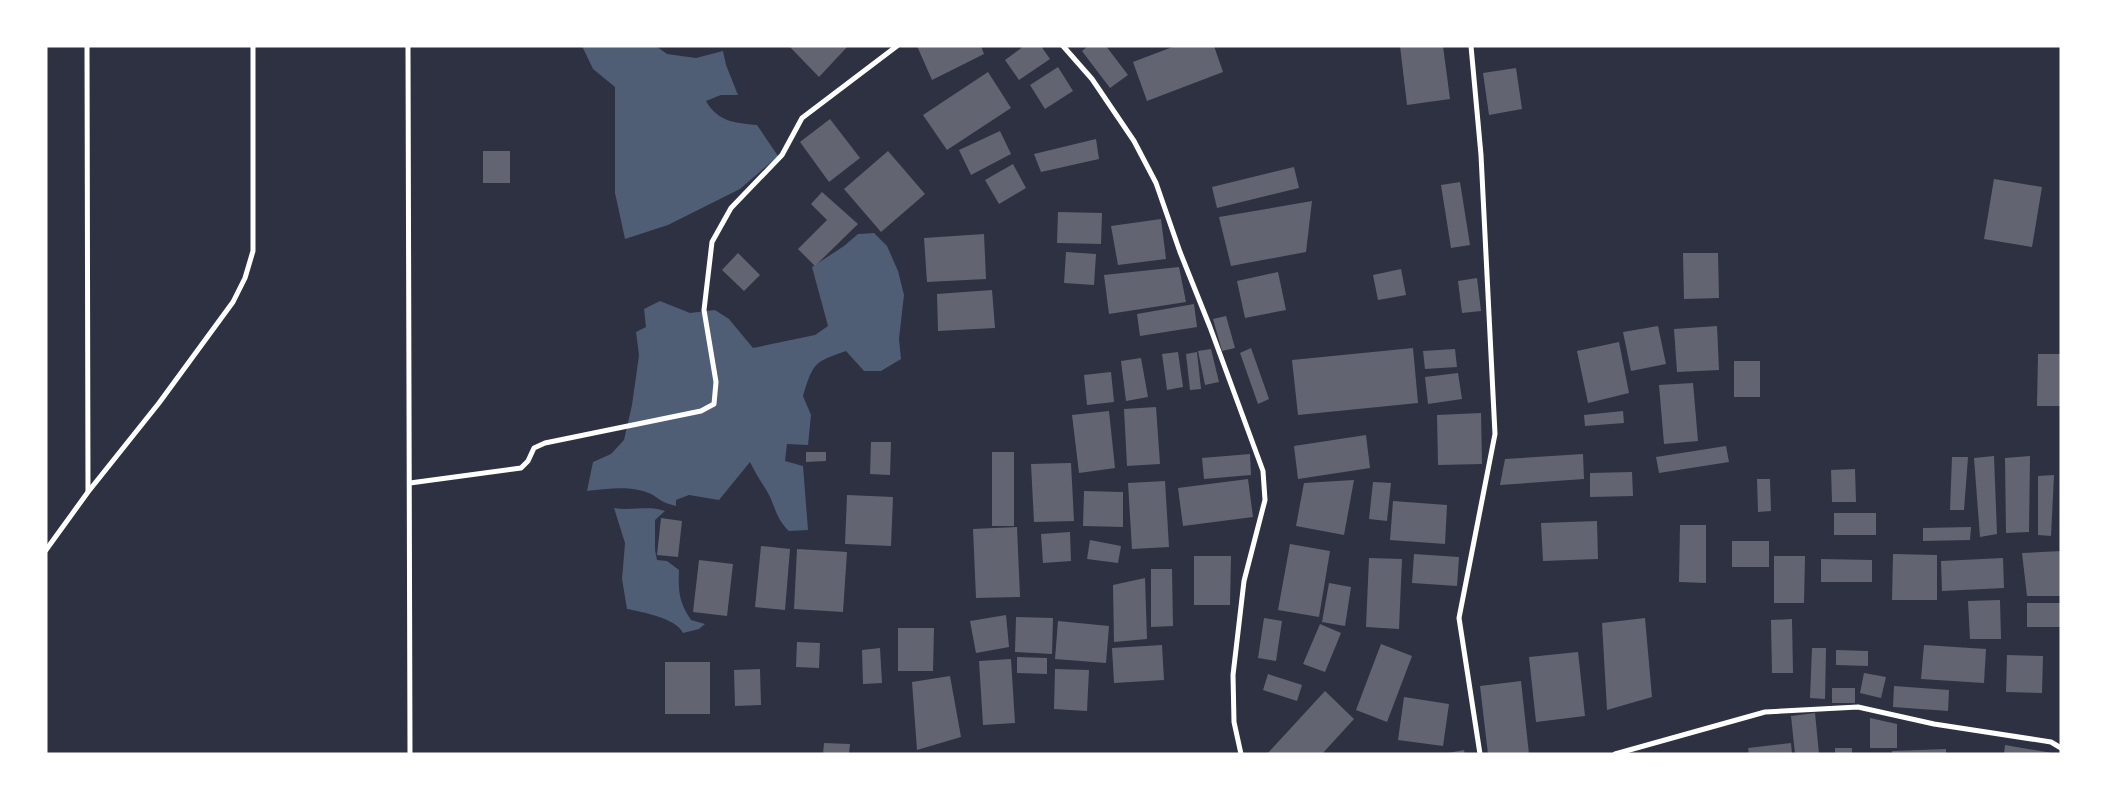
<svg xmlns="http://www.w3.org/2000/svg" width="2107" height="800" font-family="Helvetica,sans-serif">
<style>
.water{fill:#4f5d75}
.building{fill:#626471}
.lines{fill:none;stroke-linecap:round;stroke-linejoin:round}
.minor{stroke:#fff;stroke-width:5}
</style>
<rect width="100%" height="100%" fill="#2d3142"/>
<g class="water">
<path d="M582,46H656L667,54L696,58L723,51L726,65L738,95H721L706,101C718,122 735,123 757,125L778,156L740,189L668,225L625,239L615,193V87L593,69Z"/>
<path d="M874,233L887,246L898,271L904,295L899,339L901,359L881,371H864L846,351C814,362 813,363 803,396L811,415L808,445L787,444L785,461L803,466L808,530L789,531C776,519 776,508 768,493C762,483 755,473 750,462L719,500L689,495L676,500V506C663,503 661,500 651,494C631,485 608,489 587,491L593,462L611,454L624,440L632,405L639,355L636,332L646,327L644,309L660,301L690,313L715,310L729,319L753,348L815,335L828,326L812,267L844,246L858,234Z"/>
<path d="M614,508C630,511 650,505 665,511L655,520V550L657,560L667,561L679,570C678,591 679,602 691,620L705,624L699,629L683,633C676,618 642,612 627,609L622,579L625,543Z"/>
</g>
<g class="building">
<path d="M789,46H848L819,77Z"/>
<path d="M917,46H981L984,54L932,80Z"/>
<path d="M1024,46H1041L1050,59L1019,80L1005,60Z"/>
<path d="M1088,46H1106L1128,75L1110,88L1082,51Z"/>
<path d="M1175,46H1214L1223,72L1147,101L1133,62Z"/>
<path d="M1400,46H1443L1450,99L1407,105Z"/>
<path d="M1058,67L1073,91L1045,109L1030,85Z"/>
<path d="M1516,68L1522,109L1489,115L1483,73Z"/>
<path d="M988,72L1011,108L947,150L923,115Z"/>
<path d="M830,119L860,158L829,182L800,142Z"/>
<path d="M1000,131L1011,154L971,175L959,150Z"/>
<path d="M1096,139L1099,159L1041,172L1034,154Z"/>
<rect x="483" y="151" width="27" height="32"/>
<path d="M888,151L925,194L881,232L844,189Z"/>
<path d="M1013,164L1026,188L999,204L985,180Z"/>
<path d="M1294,167L1299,188L1217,208L1212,187Z"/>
<path d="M1994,179L2042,187L2032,247L1984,239Z"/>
<path d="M1460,182L1470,245L1451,248L1441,185Z"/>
<path d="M822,192L858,224L815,266L798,249L827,220L811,204Z"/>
<path d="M1312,201L1306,252L1231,266L1219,217Z"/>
<path d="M1058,212L1102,213L1101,244L1057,243Z"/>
<path d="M1161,219L1166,259L1118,265L1111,226Z"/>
<path d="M984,234L986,279L927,282L924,238Z"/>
<path d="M1066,252L1096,254L1094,285L1064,283Z"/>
<path d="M738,253L760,275L744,291L722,270Z"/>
<path d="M1683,253H1718L1719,298L1684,299Z"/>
<path d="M1179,267L1186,302L1109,314L1104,275Z"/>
<path d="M1401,269L1406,295L1378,300L1373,275Z"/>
<path d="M1278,272L1286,310L1245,318L1237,281Z"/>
<path d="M1477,278L1481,311L1462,313L1458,281Z"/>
<path d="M992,290L995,328L938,331L937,294Z"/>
<path d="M1194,304L1197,327L1140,336L1137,314Z"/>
<path d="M1226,316L1235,348L1222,351L1213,319Z"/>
<path d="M1658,326L1666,364L1631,371L1623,332Z"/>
<path d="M1717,326L1719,370L1677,372L1674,329Z"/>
<path d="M1619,342L1629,393L1588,403L1577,351Z"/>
<path d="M1251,348L1269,399L1258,404L1240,353Z"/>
<path d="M1413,348L1418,403L1298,415L1292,360Z"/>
<path d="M1211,349L1219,382L1205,385L1198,351Z"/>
<path d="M1455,349L1457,367L1425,369L1423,351Z"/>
<path d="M1178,352L1183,387L1167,390L1162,354Z"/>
<path d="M1197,352L1201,389L1190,390L1186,354Z"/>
<path d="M2038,354H2061V406H2037Z"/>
<path d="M1141,358L1148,397L1126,401L1121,361Z"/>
<rect x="1734" y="361" width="26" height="36"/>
<path d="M1111,372L1114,402L1087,405L1084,375Z"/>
<path d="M1458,373L1462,399L1428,404L1425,377Z"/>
<path d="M1693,383L1698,441L1664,444L1659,385Z"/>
<path d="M1156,407L1160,464L1127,466L1124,409Z"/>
<path d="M1109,411L1115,468L1079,473L1072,415Z"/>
<path d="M1623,411L1624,423L1585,426L1584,415Z"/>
<path d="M1481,413L1482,464L1438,465L1437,415Z"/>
<path d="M1366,435L1370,468L1298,479L1294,446Z"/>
<path d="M871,442H891L890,475L870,474Z"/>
<path d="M1726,446L1729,462L1659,473L1656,457Z"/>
<path d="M806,452H826V461L806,462Z"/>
<rect x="992" y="452" width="22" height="74"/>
<path d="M1250,454L1251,475L1204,479L1202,458Z"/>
<path d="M1583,454L1584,479L1500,485L1505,459Z"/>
<path d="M1994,456L1997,534L1980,537L1974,458Z"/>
<path d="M2030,456L2029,532L2006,533L2005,458Z"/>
<path d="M1952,457H1968L1964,510H1950Z"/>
<path d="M1071,463L1074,521L1034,522L1031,464Z"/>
<path d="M1855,469L1856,502H1832L1831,470Z"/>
<path d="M1632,472L1633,496L1590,497V473Z"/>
<path d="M2054,475L2051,536L2038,535V476Z"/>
<path d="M1248,479L1253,517L1183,526L1178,488Z"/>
<path d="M1757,479H1770L1771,511L1758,512Z"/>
<path d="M1354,480L1344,535L1296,526L1304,483Z"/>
<path d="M1165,481L1169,547L1132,549L1128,483Z"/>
<path d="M1373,482L1391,483L1387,521L1369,519Z"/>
<path d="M1084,491L1123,492V527L1083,526Z"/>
<path d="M847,495L893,497L891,546L845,544Z"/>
<path d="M1393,501L1447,505L1445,544L1390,540Z"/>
<rect x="1834" y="513" width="42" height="22"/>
<path d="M661,518L682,521L678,557L657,555Z"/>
<path d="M1597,521L1598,559L1543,561L1541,523Z"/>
<path d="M1680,525H1706V583L1679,582Z"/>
<path d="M1017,527L1020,597L976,598L973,529Z"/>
<path d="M1971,527L1970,540L1923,541V528Z"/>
<path d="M1070,532L1071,561L1043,563L1041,534Z"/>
<path d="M1090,540L1121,546L1118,563L1087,559Z"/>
<rect x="1732" y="541" width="37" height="26"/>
<path d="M1290,544L1330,551L1319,617L1278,610Z"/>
<path d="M761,546L790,549L785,610L755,607Z"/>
<path d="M797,549L847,552L843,612L794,609Z"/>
<path d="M2061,551V596H2027L2022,553Z"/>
<path d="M1414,554L1459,557L1457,586L1412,583Z"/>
<path d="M1893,554L1937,555V600H1892Z"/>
<path d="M1194,556H1231L1230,605H1194Z"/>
<path d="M1774,556H1805L1804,603H1774Z"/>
<path d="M1369,558L1402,559L1399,629L1366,627Z"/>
<path d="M2003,558L2004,588L1942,591L1941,561Z"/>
<path d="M1821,559L1872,560V582H1821Z"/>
<path d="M699,560L733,564L727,616L693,612Z"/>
<path d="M1151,569H1172L1173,626L1151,627Z"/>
<path d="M1145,578L1147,639L1114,642L1113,585Z"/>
<path d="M1329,583L1351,587L1345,626L1322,622Z"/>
<path d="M2000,600L2001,639H1970L1968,601Z"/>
<rect x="2027" y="603" width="34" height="24"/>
<path d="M1006,615L1009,647L976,653L970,621Z"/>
<path d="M1016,617L1053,618L1052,654L1015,652Z"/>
<path d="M1264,618L1282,621L1276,661L1258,658Z"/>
<path d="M1645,618L1652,697L1607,710L1602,623Z"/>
<path d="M1792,619L1793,673H1772L1771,620Z"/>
<path d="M1058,621L1109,626L1106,663L1055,659Z"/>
<path d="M1320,624L1341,633L1325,672L1303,664Z"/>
<path d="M898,628H934L933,671H898Z"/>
<path d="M797,642L820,643L819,668L796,667Z"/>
<path d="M1381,644L1412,656L1387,722L1356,710Z"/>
<path d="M1162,645L1164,680L1114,683L1112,648Z"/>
<path d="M1924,645L1986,649L1984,683L1921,679Z"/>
<path d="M880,648L882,683L863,684L862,650Z"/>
<path d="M1812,648H1826L1825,699L1810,698Z"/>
<path d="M1836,650L1868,651V666L1836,665Z"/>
<path d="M1578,652L1585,716L1536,722L1529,657Z"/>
<path d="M2007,655L2043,656L2042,693L2006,692Z"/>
<path d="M1017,657L1047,658V674L1017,673Z"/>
<path d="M1011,659L1015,723L983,725L979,661Z"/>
<rect x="665" y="662" width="45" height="52"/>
<path d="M760,669L761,705L735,706L734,670Z"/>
<path d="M1055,669L1089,670L1087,711L1054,709Z"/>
<path d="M1864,673L1886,677L1881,698L1860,693Z"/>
<path d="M1268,674L1302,685L1297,701L1263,690Z"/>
<path d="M950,676L961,737L917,750L912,682Z"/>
<path d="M1521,681L1529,754H1488L1480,686Z"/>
<path d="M1894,686L1949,690L1948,711L1893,707Z"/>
<rect x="1832" y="688" width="23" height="15"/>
<path d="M1325,691L1354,719L1322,754H1267Z"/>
<path d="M1404,697L1449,704L1443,746L1398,740Z"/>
<path d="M1815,713L1819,754H1795L1791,716Z"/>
<path d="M1870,718L1897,724V748H1870Z"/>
<path d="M824,743L850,744L849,754H823Z"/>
<path d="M1791,743L1792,754H1749L1748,748Z"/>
<path d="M2005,745L2052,753V754H2004Z"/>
<rect x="1835" y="748" width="17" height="6"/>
<path d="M1946,749V754H1892V751Z"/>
<path d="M1464,750L1465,754H1448V753Z"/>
</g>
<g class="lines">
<g class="minor">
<path d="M87,46L88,491"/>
<path d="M408,46L410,754"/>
<path d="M1063,46L1092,79L1134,141L1156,183L1180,252L1210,327L1263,471L1265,500L1244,581L1233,675L1234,722L1241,754"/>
<path d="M1471,46L1481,155L1495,434L1459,618L1480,754"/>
<path d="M410,483L521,468L528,461L534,448L545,443L701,411L714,404L716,382L704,310L712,242L731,208L782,155L802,118L897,46"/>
<path d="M46,550L88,492L159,403L233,302L245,278L253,251V46"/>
<path d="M1615,754L1765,712L1858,707L1934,724L2051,742L2061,748"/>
</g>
</g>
<rect width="2107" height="800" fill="none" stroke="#ffffff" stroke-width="95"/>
</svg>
